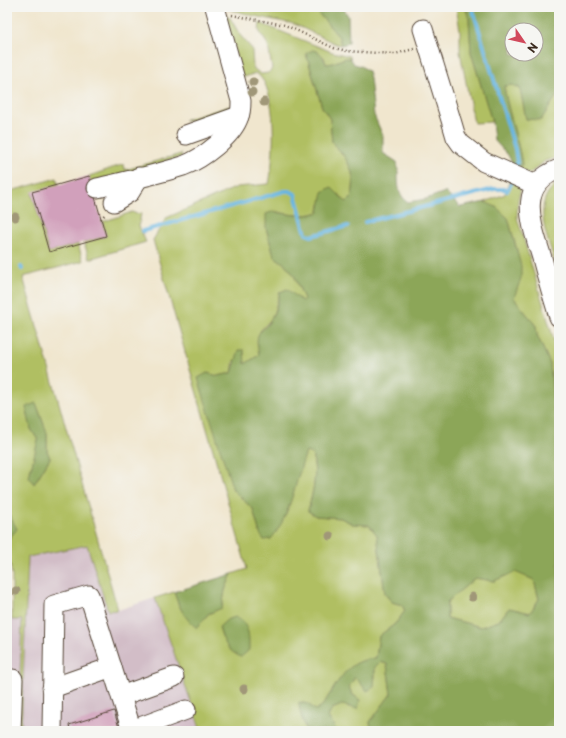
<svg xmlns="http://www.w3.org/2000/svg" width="566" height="738" font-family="'Playpen Sans',sans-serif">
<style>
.industrial{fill:#d2bdc7}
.green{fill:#b0bf62;stroke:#767440;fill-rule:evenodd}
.forest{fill:#8ca658;stroke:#64683b;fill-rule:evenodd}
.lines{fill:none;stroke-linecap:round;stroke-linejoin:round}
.stream{stroke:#67b6e1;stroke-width:4}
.building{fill:#d1a0bb}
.minor-casing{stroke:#564638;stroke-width:21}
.path{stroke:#564638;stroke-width:2.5;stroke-dasharray:1 3;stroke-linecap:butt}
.minor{stroke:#fff;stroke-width:19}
.tree{fill:#a09778}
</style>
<rect width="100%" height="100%" fill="#f6f6f2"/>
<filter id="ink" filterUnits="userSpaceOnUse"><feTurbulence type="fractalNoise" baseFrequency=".025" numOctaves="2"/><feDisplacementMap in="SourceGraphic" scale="8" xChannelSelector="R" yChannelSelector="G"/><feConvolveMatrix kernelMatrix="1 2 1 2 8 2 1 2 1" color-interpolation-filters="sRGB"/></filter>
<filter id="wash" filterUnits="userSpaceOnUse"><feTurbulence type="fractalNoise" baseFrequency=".012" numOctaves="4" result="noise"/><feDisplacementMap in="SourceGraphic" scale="16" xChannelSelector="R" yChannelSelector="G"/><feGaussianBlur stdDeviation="0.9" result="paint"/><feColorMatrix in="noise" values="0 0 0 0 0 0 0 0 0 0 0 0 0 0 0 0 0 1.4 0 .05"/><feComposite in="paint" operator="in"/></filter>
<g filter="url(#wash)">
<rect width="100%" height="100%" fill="#f0e6ce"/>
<path class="industrial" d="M87,545L108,611L118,610L155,598L201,731H7V619L22,620L26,617L28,557Z"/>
<g class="green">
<path d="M221,7H313L339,37L341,45L336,44L294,24L254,16Z"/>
<path d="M456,7H465L469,18L471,52L492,122L474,123L460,52V30Z"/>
<path d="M223,13L230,18L240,35L252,49L253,68L261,74L268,73L272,69L268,45L259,31L260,23L332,52L350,56V58C340,58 336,64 326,64L324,57L306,54L322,107L330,119L332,142C349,160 358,175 351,199L346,202L339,194L320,204L319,212C305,217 289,215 274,211L266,228L274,256L286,265L294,275L304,299L302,301L295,296L280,292L272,318L260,331L259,355L245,364L234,360L232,373L218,376L207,373L233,490L253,509L260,534L301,465L306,452L312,454C318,475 313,491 308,511L316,516L341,518L353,524L369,525L377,534L385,594L392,602L402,605L405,611L395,624L379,636L376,658C350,660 341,677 328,697C324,704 322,707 315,710L308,704L304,725L307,731H201L155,598L174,592L179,606L197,627L208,614L222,607L225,590L232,574L247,569L153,240L166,218L237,187L269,184C274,159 279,88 256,73L242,78Z"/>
<path d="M512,85L520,88L526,119L541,120L559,92V157L545,161L529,174L514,167L522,165C518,138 508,113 504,86Z"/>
<path d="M230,106C223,118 196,122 184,120Z"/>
<path d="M181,154L182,157L91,184L89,176L124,164L125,170Z"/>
<path d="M511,176L522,184L518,200L517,217L559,357V416L554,410L550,364L537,335L536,326L514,298L517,250L508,218L485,202L505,194Z"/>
<path d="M57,178L59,186L32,193L49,252L78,244L83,261L23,277L118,610L108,611L87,545L28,557L21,731H18L22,620H12V576L10,562L7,563V540L10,516H7V192ZM36,403L47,433V451L50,458L34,484L30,470L37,451L38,440L31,429Z"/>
<path d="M559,182V273C551,246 527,202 559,182Z"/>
<path d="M132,212L137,214L141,213L139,226L146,242L89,259L84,242L106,236L102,222Z"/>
<path d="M515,571L534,580L539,599L530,613L509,608L499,621L481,627L447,618V602L475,578L494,581Z"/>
<path d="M380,662L387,664L391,694L370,722L372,731H337L328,717L332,709L342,704L352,708L360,700L352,694L349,687L355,677L367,690L375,678V667Z"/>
</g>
<g class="forest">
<path d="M313,7H343L348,16L349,43L341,45L339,37Z"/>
<path d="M465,7H559V92L541,120L526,119L520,88L512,85L504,86C508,113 518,138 522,165L514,167L508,155L494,140L492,122L471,52L469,18ZM512,30H536V54H512Z"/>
<path d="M313,50C321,52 323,56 326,64C336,64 340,58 350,58L354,64L361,66L368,71L370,78L374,115L383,136V153L397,162C400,176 394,193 408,202L426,199L445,192L460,207L485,202L496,207L508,218L521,266V278L514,298L536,326L537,335L550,364L554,410L559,416V731H372L370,722L391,694L387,664L380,662L375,667L374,687L367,691L355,677L349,687L352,694L360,700L358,709L342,705L332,709L328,717L337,731H307C303,722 299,712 299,702L308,704L315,710C322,707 324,704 328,697C341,677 349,660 376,658L379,636L395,624L405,611L402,605L392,602L385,594L377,535L369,525L353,524L341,518L316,516L308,511C313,491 318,475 312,454L306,452C295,482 291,515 271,539L264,540L260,534L253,509L233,490L198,378L207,373L218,376L232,373L239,350H244L245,364L259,355C253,326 263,336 272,317C276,309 278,301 280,292L287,289L302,301L304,299L294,275L286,265L274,256L266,228V214C275,210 278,213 287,214C298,216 309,216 319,212L323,192L331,187L346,202L351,199C358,175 349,160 332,142L330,119L322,107L306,53ZM515,572L534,580L539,599L530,613L509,608L499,621L481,627L447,618V602L475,578L494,581Z"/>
<path d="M36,403L47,433V451L50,458L34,484L29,477L38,440L31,429L26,407Z"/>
<path d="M7,516H10L17,529L8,540Z"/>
<path d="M232,574L225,590L222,608L208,614L197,628C184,618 179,607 174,592Z"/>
<path d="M236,617C250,625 249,636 249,650L241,657C227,651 223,641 219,627L228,619Z"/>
</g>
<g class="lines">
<g class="stream">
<path d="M472,7L515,149L517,162L516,168"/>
<path d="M365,222L494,189H505L507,191L512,182"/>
<path d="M143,231L285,191H290L295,194L306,234L311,236L348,226"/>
<path d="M21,267L22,269"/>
</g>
</g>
<g id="blocks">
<g class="building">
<path d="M89,176L106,236L49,252L32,192Z"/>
<path d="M114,711L120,731H71L69,725Z"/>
</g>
</g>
</g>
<g filter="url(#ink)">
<use href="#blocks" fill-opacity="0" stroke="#564638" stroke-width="1"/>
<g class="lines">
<defs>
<g id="minor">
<path d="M423,29L451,120L456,137L461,144L484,162L536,185"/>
<path d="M186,135L239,116"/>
<path d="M559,169C515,185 532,225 542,258C547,278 553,297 559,317"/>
<path d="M97,188C126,181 155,175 183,166C202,159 233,136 239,116C241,112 241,106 241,101L215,7"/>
<path d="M114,202L130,192L139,177"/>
<path d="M7,679H13L11,731"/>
<path d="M52,688L112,667"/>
<path d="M121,696L174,677"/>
<path d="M132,730L186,710"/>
<path d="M52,731L54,605L89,595L132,731"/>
</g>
</defs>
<use href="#minor" class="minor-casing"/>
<g class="path">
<path d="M232,15L285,25L334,48L347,51L395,54L414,49"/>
<path d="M101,219L106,213"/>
</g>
<use href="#minor" class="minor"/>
</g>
<g class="tree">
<circle cx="253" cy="82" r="4.5"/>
<circle cx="252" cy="92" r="4.5"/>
<circle cx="264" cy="102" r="4.5"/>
<circle cx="15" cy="217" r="4.5"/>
<circle cx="330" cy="536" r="4.5"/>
<circle cx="16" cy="591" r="4.5"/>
<circle cx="472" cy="597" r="4.5"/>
<circle cx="244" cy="689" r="4.5"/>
</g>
</g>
<rect width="566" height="738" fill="none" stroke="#f6f6f2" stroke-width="24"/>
<g transform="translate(524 42) rotate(124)"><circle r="19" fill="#f6f6f2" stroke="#aba49d"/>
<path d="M0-3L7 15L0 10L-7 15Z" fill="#d1495b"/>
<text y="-6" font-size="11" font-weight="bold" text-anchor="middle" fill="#3b2a1e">N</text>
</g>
</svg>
